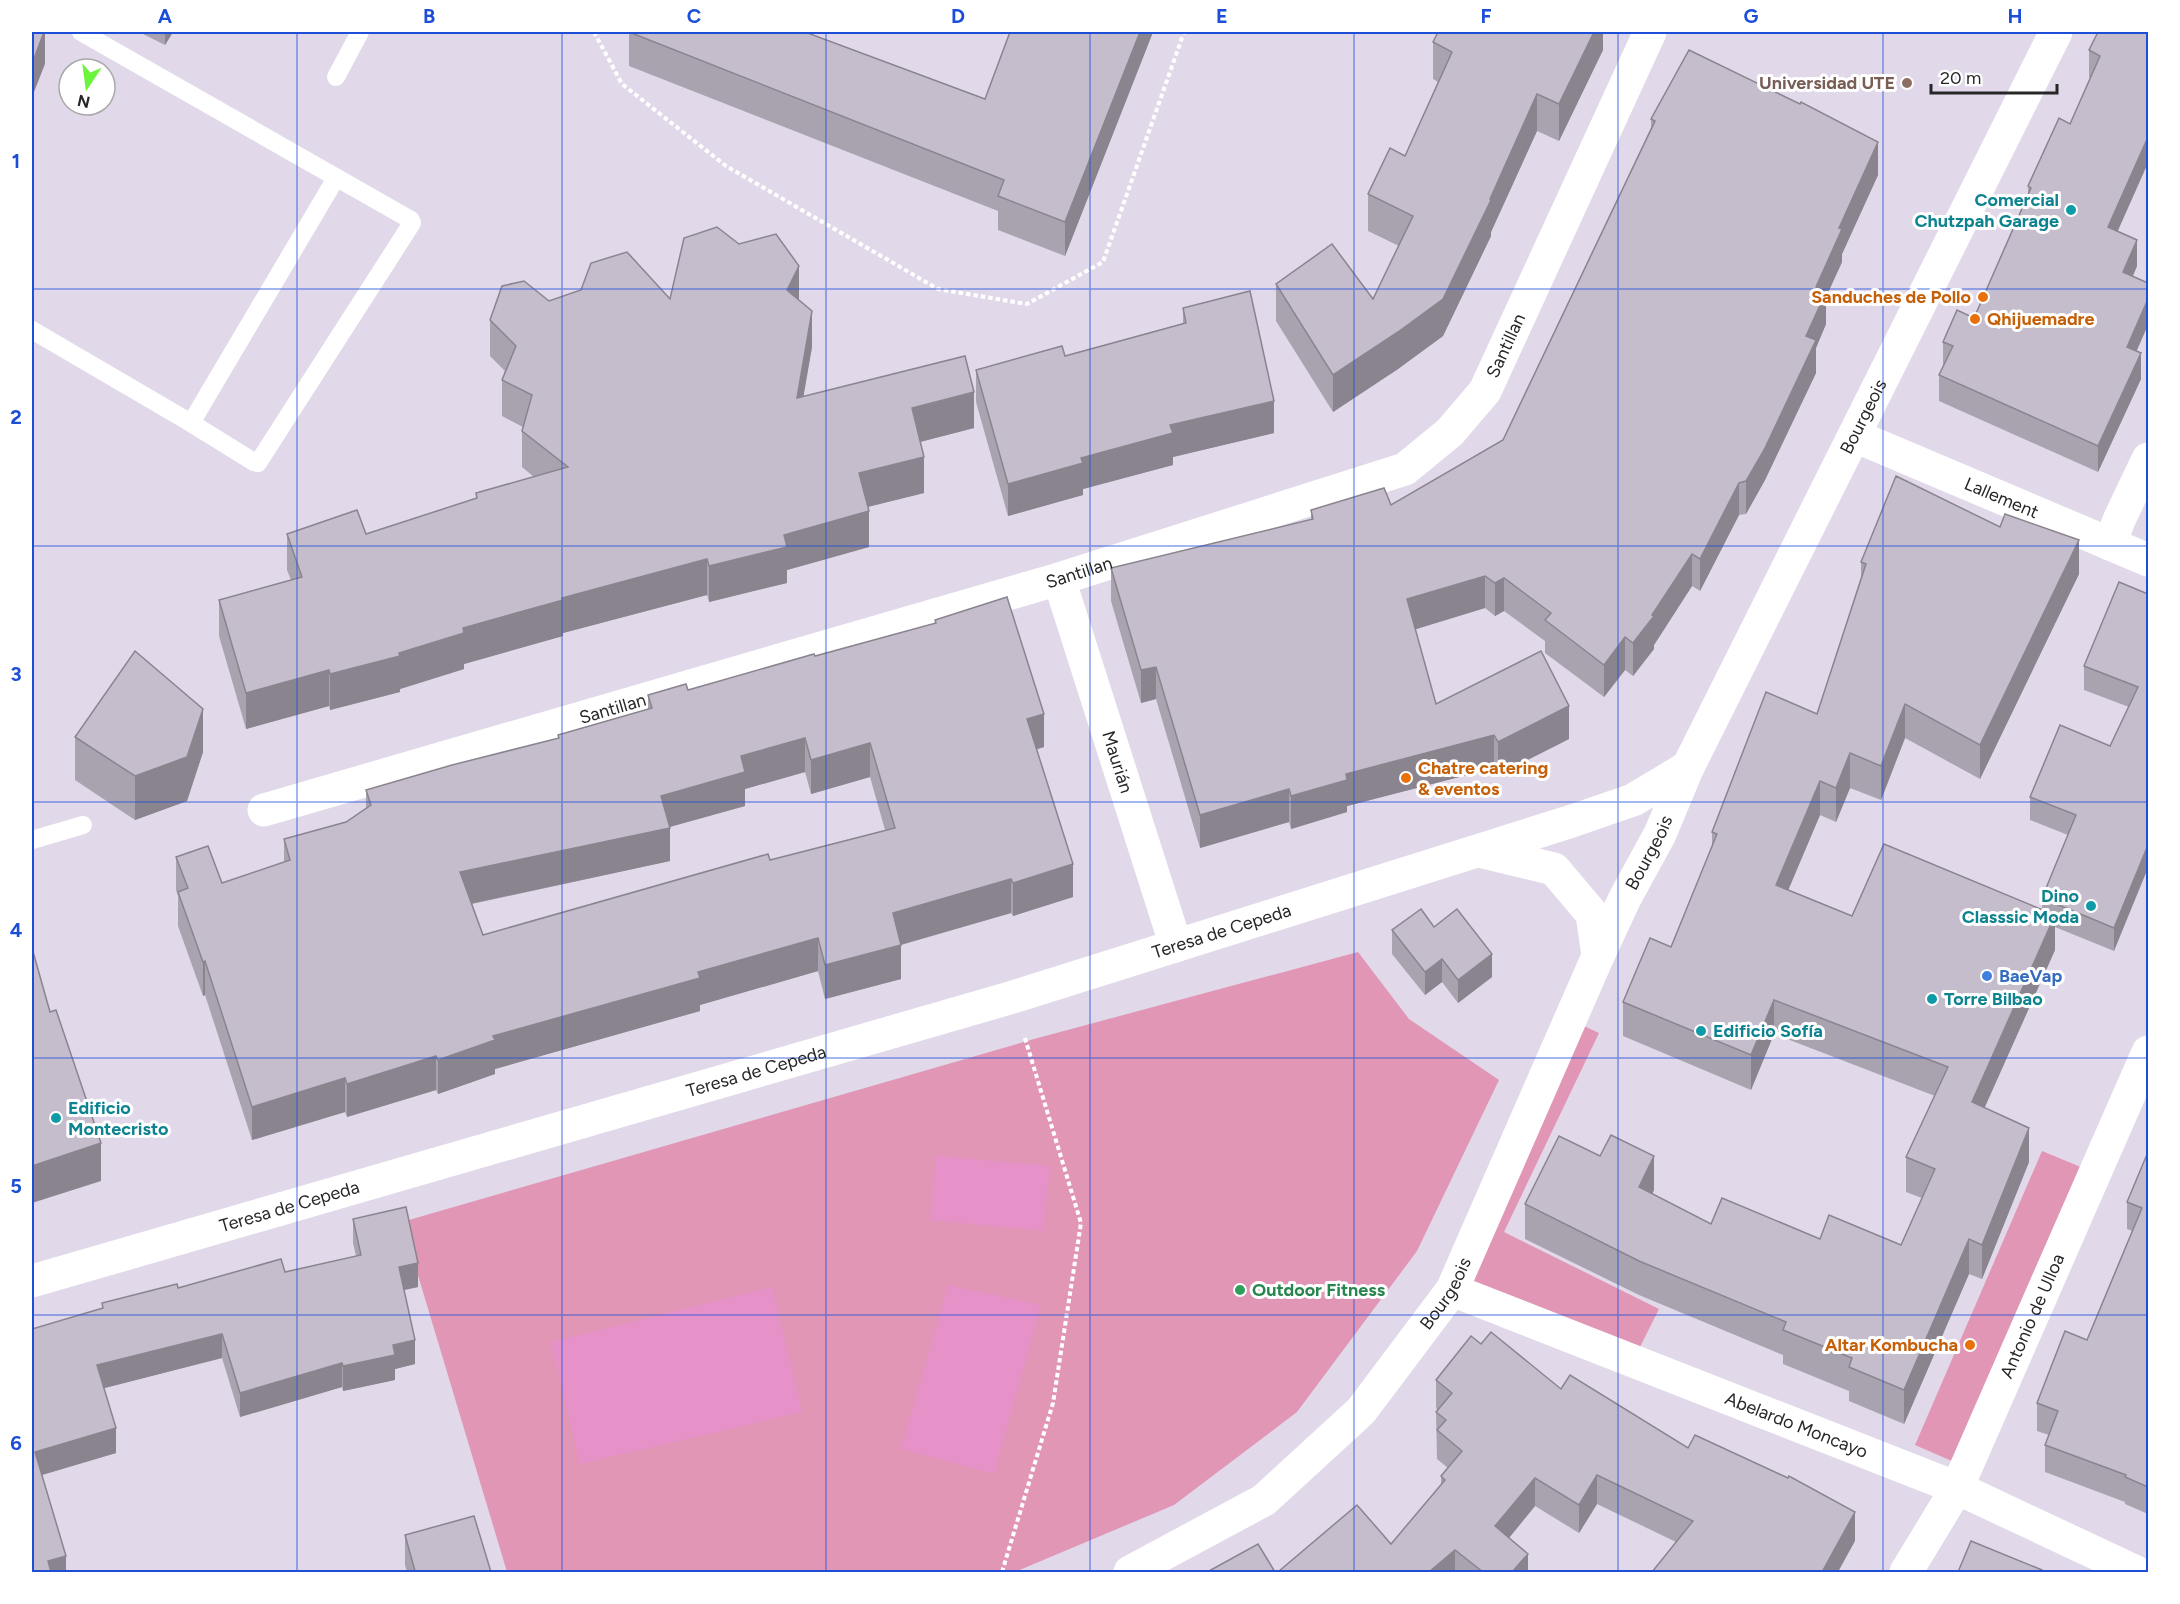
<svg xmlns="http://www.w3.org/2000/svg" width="2180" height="1604" font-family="Figtree,sans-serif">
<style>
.green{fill:#e096b4}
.pitch{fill:#e791c9}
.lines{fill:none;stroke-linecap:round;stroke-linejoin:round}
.path{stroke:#fff;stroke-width:4;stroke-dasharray:4.5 3;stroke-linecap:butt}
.service{stroke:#fff;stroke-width:18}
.minor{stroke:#fff;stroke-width:33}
.wall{fill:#a9a3af;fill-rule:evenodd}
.shaded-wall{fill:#8a848f}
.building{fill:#c5bdcc;stroke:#8a848f;stroke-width:1.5;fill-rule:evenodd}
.grid{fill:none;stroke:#1d4ed8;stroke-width:1.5;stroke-opacity:0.55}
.education-dot{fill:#8d6e63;stroke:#fff;stroke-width:2}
.culture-dot{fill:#0f9aa8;stroke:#fff;stroke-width:2}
.food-dot{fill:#e8710a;stroke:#fff;stroke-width:2}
.shop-dot{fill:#3f7fe0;stroke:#fff;stroke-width:2}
.leisure-dot{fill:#2e9e5b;stroke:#fff;stroke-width:2}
.labels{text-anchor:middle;stroke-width:6;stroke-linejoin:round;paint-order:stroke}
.education-label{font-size:18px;font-weight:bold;fill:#785e54;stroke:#fff;text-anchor:end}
.culture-label{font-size:18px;font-weight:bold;fill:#0d838f;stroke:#fff;text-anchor:start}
.food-label{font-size:18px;font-weight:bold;fill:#c56008;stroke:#fff;text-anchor:end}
.street-label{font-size:18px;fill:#272727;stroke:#fff}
.shop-label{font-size:18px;font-weight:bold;fill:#366cbe;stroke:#fff;text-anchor:start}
.leisure-label{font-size:18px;font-weight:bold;fill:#27864d;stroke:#fff;text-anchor:start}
.neatline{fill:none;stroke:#1d4ed8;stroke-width:2}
.grid-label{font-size:20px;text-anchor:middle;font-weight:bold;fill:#1d4ed8}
</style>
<rect width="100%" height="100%" fill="#e1d9ea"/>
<g class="green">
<path d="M1358,952L1409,1019L1499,1080L1417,1251L1297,1412L1174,1505L1015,1572H507L402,1222L1034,1039Z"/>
<path d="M1565,1017L1599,1033L1504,1232L1659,1309L1636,1355L1461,1287Z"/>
<path d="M2042,1151L2088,1170L1961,1465L1915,1445Z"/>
</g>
<g class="pitch">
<path d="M936,1156L1050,1166L1043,1231L930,1220Z"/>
<path d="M948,1285L1041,1305L994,1474L901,1449Z"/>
<path d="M772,1287L802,1412L580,1464L551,1342Z"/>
</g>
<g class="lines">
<g class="path">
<path d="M594,32L622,84L726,166L938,289L1027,304L1103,262L1184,32"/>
<path d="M1002,1572L1053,1403L1081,1223L1024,1035"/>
</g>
<g class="service">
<path d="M336,77L360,32"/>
<path d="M32,330L191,423L254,462L258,463L412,223L411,220L81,32"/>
<path d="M191,423L336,178"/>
<path d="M32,840L83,825"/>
</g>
<g class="minor">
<path id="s1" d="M1855,436L2148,560"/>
<path d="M2110,544L2119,520L2148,459"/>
<path id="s2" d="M1059,579L1176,946"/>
<path id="s3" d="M264,810L1059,579L1405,469L1450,432L1485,391L1650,32"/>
<path d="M1479,851L1554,869L1592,914L1598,956"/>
<path id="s4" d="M32,1281L1013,997L1572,821L1633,800L1688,767"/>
<path id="s5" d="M1452,1290L1957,1488L2136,1572"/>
<path id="s6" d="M1130,1572L1264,1500L1361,1411L1452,1290L1598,956L1625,898L1660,834L1688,767L2056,32"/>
<path id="s7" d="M1906,1572L1957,1488L2148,1052"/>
</g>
</g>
<g class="wall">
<path d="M139,32H173L165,45Z"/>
<path d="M629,32L985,99L1010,32H1153L1065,256L998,230V211L629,66Z"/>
<path d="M1603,32V50L1559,141L1537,131L1491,232V236L1443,336L1398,369L1333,412L1276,321V284L1373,299L1399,246L1368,231V194L1405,156L1438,82L1433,79V42Z"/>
<path d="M2098,32L2118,232L2137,266L2133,276L2137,351L2141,379L2098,472L1939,401V375L1943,367V342L1974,318L2028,194V186L2070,124L2091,78L2089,77V50Z"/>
<path d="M1651,119L1878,175L1842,254V262L1826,297V324L1816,348V373L1765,480L1746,514L1739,515L1700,591L1692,586L1654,645V649L1633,676L1625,670L1604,697L1545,653V641L1504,611L1495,616L1485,608L1415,629L1436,704L1569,739L1498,775L1494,768L1347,806V812L1291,829L1289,822L1200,848L1156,699L1141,703L1111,601V568L1311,520V510L1391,505L1503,440L1651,128Z"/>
<path d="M670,299L799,300L812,347L803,396L974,428L920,442L924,493L868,507L869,547L787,570V583L709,602L707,595L563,633V636L464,664V669L400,689V692L330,710L329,706L246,729L219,636V600L291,580L287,570V534H366L476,498V493L534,477L522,467V431L523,427L502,416V380L505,371L490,356V320L549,301Z"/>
<path d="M1183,308L1274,433L1173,457V465L1083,489V495L1008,516L976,402V370L1065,356L1183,323Z"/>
<path d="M1861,562L2079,574L1980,779L1905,738L1881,800L1850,788L1836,822L1820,815L1788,890L1852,916L2042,910V898L2068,835L2030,820V797L2110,746L2129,707L2084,690V666L2148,594L2114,951L2055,927V950L1984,1108L2029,1162L1982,1279L1969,1274L1904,1424L1849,1401V1391L1783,1364V1355L1639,1295L1525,1239V1204L1654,1190L1652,1194L1711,1224L1820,1239L1901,1245L1922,1198L1906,1192V1157L1935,1096L1774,1034L1751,1090L1623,1036V1002L1671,947L1712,847V832L1817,714L1861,577Z"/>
<path d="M935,620L1044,747L1037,749L1073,897L1013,916L1011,913L901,945V979L825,999L818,971L700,1005V1011L495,1069V1074L438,1094L436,1090L347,1117L345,1112L252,1140L205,995L203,996L178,926V896L176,890V857L222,883L284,862V839L346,822L366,808V790L558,738V735L648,709V695L688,690L935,624ZM805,772L811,794L870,777L885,830L483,935L472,904L670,861V827L745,806V789Z"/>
<path d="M75,737L203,752L187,801L135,820L75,780Z"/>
<path d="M1434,927L1492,977L1458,1003L1442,982L1425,995L1392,954V930Z"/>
<path d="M2148,1152V1514L2125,1504V1502L2045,1472V1445L2049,1435L2037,1431V1403L2087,1340L2132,1231L2127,1229V1202Z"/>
<path d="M353,1219L418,1287L404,1290L415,1364L395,1369V1380L343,1391L342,1387L240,1417L222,1358L104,1388L116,1453L42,1475L66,1572H32V1329L102,1308V1303L178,1288L285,1272L356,1256L353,1243Z"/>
<path d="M1481,1344L1561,1389L1688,1448L1855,1541L1676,1542L1597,1504L1579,1533L1535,1506L1509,1538L1528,1572H1278L1391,1544L1441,1486V1476L1448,1468L1437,1459L1436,1412L1438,1410L1436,1408V1380Z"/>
<path d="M405,1535L491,1572H407L405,1565Z"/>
</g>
<g class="shaded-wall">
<path d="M44,32H45V64L32,97V64Z"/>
<path d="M166,32H173L165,45V34Z"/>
<path d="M1140,32H1153L1065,256V222Z"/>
<path d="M1594,32H1603V50L1559,141V104Z"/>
<path d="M1537,94V131L1491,232V236L1443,336L1398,369L1333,412V375L1490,199Z"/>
<path d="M2148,137V163L2108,253V227Z"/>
<path d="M1878,142V175L1842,254V262L1826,297V324L1816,348V373L1765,480L1746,514V481L1806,336L1816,287L1839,228Z"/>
<path d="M2137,240V266L2123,298V272Z"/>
<path d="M799,266V303L787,290Z"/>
<path d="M2148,299V325L2127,373V347Z"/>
<path d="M812,311V347L797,434V398Z"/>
<path d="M2141,353V379L2098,472V446Z"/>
<path d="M974,392V428L912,444V408Z"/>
<path d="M1274,401V433L1173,457V465L1083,489V495L1008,516V484L1170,425Z"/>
<path d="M924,457V493L859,509V473Z"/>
<path d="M1739,483V515L1700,591V559Z"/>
<path d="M869,511V547L787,570V583L709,602V566L784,535Z"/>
<path d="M2079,540V574L1980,779V745Z"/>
<path d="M1692,554V586L1654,645V649L1633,676V643Z"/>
<path d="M707,559V595L563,633V636L464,664V669L400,689V692L330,710V674L399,653L463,628L562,598Z"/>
<path d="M1485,576V608L1407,632V599Z"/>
<path d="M1504,578V611L1495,616V583Z"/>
<path d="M1625,637V670L1604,697V665Z"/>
<path d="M1156,667V699L1141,703V670Z"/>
<path d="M329,670V706L246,729V693Z"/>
<path d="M1905,704V738L1881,800V766Z"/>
<path d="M1569,706V739L1498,775V742Z"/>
<path d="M203,709V752L187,801L135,820V776Z"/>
<path d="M1044,714V747L1027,752V719Z"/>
<path d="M1494,735V768L1347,806V812L1291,829V796L1346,774Z"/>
<path d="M805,738V772L745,789V806L662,829L670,828V861L460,906V872L741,756Z"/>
<path d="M870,743V777L811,794V760Z"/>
<path d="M1850,753V788L1836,822V788Z"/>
<path d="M1820,781V815L1776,919V885Z"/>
<path d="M1289,789V822L1200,848V815Z"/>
<path d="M2148,845V868L2114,951V928Z"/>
<path d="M1073,864V897L1013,916V883Z"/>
<path d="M1011,879V913L893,947V913Z"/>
<path d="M2055,915V950L1972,1136V1102Z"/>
<path d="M818,938V971L700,1005V1011L495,1069V1074L438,1094V1060L493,1036L698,972Z"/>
<path d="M901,945V979L825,999V965Z"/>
<path d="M1492,954V977L1458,1003V980Z"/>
<path d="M1442,959V982L1425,995V972Z"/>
<path d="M205,961V995L203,996V962Z"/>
<path d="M1774,1000V1034L1751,1090V1055Z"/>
<path d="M436,1056V1090L347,1117V1084Z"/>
<path d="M345,1078V1112L252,1140V1107Z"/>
<path d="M2029,1128V1162L1982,1279V1245Z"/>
<path d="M101,1143V1181L32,1203V1166Z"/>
<path d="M1654,1156V1190L1639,1222V1187Z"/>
<path d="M1969,1239V1274L1904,1424V1390Z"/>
<path d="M418,1263V1287L399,1291V1267Z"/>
<path d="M222,1334V1358L97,1390V1365Z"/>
<path d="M415,1340V1364L395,1369V1380L343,1391V1366L393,1345Z"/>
<path d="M342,1363V1387L240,1417V1393Z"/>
<path d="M116,1428V1453L35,1477V1452Z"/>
<path d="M1597,1475V1504L1579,1533V1505Z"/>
<path d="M1535,1478V1506L1495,1555V1526Z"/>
<path d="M1855,1512V1541L1838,1572H1822Z"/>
<path d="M1455,1550V1572H1429Z"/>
<path d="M1528,1554V1572H1512Z"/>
<path d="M66,1556V1572H48V1561Z"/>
</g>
<g class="building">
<path d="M32,32H44L32,64Z"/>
<path d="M629,32H805L985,99L1010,32H1140L1065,222L998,196L1004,180Z"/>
<path d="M1438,32H1594L1559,104L1537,94L1490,199L1491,200L1443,299L1398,332L1333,375L1276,284L1332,244L1373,299L1413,216L1368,194L1390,148L1405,156L1452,52L1433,42Z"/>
<path d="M2098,32H2148V137L2108,227L2137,240L2123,272L2148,283V299L2127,347L2141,353L2098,446L1939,375L1953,346L1943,342L1957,310L1974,318L2031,188L2028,186L2059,118L2070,124L2100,56L2089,50Z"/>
<path d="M1689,50L1800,104L1801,102L1878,142L1839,228L1842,229L1816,287L1826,292L1806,336L1816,340L1765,448L1746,481L1739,483L1700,559L1692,554L1652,615L1654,616L1633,643L1625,637L1604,665L1545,620L1551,613L1504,578L1495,583L1485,576L1407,599L1436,704L1541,651L1569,706L1498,742L1494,735L1346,774L1347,780L1291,796L1289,789L1200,815L1156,667L1141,670L1111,568L1313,519L1311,510L1384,488L1391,505L1503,440L1655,121L1651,119Z"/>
<path d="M717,227L739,244L776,234L799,266L787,290L812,311L797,398L965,356L974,392L912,408L924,457L859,473L869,511L784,535L787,547L709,566L707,559L562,598L563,600L463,628L464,633L399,653L400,656L330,674L329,670L246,693L219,600L302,577L287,534L357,510L366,534L477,498L476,493L568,467L522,431L532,395L502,380L516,346L490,320L502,286L524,281L549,301L581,290L591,263L627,252L670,299L684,238Z"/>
<path d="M1250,291L1274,401L1170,425L1173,433L1081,458L1083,463L1008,484L976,370L1062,346L1065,356L1186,323L1183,308Z"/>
<path d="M1896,476L2000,527L2005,514L2079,540L1980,745L1905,704L1881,766L1850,753L1836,788L1820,781L1776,885L1852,916L1884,844L2055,915L1972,1102L2029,1128L1982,1245L1969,1239L1904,1390L1849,1367L1852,1358L1783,1330L1786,1322L1639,1261L1525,1204L1559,1136L1600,1156L1611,1135L1654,1156L1639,1187L1711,1224L1722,1198L1820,1239L1829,1215L1901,1245L1935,1169L1906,1157L1948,1067L1774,1000L1751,1055L1623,1002L1650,938L1671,947L1717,834L1712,832L1766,692L1817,714L1866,564L1861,562Z"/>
<path d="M2119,582L2148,594V845L2114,928L2042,898L2076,815L2030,797L2060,725L2110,746L2138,687L2084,666Z"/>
<path d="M1007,597L1044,714L1027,719L1073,864L1013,883L1011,879L893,913L901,945L825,965L818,938L698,972L700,978L493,1036L495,1040L438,1060L436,1056L347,1084L345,1078L252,1107L205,961L203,962L178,892L188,888L176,857L208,846L222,883L290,860L284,839L346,822L371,805L366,790L452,765L559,738L558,735L652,708L648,695L686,684L688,690L814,654L815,656L936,623L935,620ZM805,738L811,760L870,743L895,828L770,860L768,854L483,935L460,872L670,828L661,796L745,772L741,756Z"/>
<path d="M135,651L203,709L187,757L135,776L75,737Z"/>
<path d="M1421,909L1434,927L1457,909L1492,954L1458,980L1442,959L1425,972L1392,930Z"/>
<path d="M32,948L50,1012L56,1010L101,1143L32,1166Z"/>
<path d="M2148,1152V1487L2125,1477L2126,1475L2045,1445L2058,1411L2037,1403L2065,1331L2087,1340L2142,1208L2127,1202Z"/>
<path d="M406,1207L418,1263L399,1267L415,1340L393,1345L395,1355L343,1366L342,1363L240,1393L222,1334L97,1365L116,1428L35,1452L66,1556L48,1561L51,1572H32V1329L103,1308L102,1303L177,1284L178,1288L281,1259L285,1272L361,1255L353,1219Z"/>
<path d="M1491,1332L1561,1389L1570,1375L1688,1448L1695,1435L1788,1478L1789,1476L1855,1512L1822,1572H1652L1693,1521L1597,1475L1579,1505L1535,1478L1495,1526L1528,1554L1512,1572H1483L1455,1550L1429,1572H1278L1357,1505L1391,1544L1445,1480L1441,1476L1462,1451L1437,1430L1446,1420L1436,1412L1452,1393L1436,1380L1471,1336L1481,1344Z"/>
<path d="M474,1516L491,1572H409L415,1571L405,1535Z"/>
<path d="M1971,1541L2042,1570L2041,1572H1958Z"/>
<path d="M1258,1544L1275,1572H1210L1209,1571Z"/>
</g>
<path class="grid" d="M297,32V1572M562,32V1572M826,32V1572M1090,32V1572M1354,32V1572M1618,32V1572M1883,32V1572M32,289H2148M32,546H2148M32,802H2148M32,1058H2148M32,1315H2148"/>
<circle class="education-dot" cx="1907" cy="83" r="6"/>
<g class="culture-dot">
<circle cx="2071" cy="210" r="6"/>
<circle cx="2091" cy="906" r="6"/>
<circle cx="1932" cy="999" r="6"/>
<circle cx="1701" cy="1031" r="6"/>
<circle cx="56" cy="1118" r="6"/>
</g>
<g class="food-dot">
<circle cx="1983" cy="297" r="6"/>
<circle cx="1975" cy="319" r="6"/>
<circle cx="1406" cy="778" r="6"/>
<circle cx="1970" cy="1345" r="6"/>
</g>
<circle class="shop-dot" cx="1987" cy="976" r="6"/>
<circle class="leisure-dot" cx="1240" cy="1290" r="6"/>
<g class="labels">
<g class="education-label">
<text x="1895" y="89">Universidad UTE</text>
</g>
<g class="culture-label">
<text x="2059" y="206" text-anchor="end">Comercial<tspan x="2059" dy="21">Chutzpah Garage</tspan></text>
<text x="2079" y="902" text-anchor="end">Dino<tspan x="2079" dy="21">Classsic Moda</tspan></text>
<text x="1944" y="1005">Torre Bilbao</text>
<text x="1713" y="1037">Edificio Sofía</text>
<text x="68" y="1114">Edificio<tspan x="68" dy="21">Montecristo</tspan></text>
</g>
<g class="food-label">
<text x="1971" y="303">Sanduches de Pollo</text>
<text x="1987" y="325" text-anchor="start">Qhijuemadre</text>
<text x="1418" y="774" text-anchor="start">Chatre catering<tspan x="1418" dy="21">&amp; eventos</tspan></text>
<text x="1958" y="1351">Altar Kombucha</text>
</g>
<g class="street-label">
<text dy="6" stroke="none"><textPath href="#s3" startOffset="1353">Santillan</textPath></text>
<text dy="6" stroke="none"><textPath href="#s6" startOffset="1401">Bourgeois</textPath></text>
<text dy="6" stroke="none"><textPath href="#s1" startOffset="159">Lallement</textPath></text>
<text dy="6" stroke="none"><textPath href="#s3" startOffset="849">Santillan</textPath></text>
<text dy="6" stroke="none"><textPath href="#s3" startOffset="363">Santillan</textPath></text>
<text dy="6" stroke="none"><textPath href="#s2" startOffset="192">Maurián</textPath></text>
<text dy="6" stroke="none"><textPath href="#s6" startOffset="915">Bourgeois</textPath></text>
<text dy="6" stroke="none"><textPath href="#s4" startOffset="1240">Teresa de Cepeda</textPath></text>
<text dy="6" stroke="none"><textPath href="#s4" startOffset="754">Teresa de Cepeda</textPath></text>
<text dy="6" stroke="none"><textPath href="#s4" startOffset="268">Teresa de Cepeda</textPath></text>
<text dy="6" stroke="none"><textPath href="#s6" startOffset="429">Bourgeois</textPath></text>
<text dy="6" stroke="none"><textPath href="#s7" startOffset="286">Antonio de Ulloa</textPath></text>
<text dy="6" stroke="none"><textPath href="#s5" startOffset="370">Abelardo Moncayo</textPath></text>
</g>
<g class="shop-label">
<text x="1999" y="982">BaeVap</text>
</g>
<g class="leisure-label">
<text x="1252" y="1296">Outdoor Fitness</text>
</g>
</g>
<rect width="2180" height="1604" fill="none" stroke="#ffffff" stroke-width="66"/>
<g transform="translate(87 87) rotate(193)"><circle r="28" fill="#ffffff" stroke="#a9a9a9" stroke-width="1.5"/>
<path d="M0-4.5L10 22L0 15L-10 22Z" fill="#6bf43b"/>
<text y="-9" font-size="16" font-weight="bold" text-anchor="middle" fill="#272727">N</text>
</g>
<path d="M1931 84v9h126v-9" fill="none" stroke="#272727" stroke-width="3"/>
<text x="1940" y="84" font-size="18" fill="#272727" stroke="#ffffff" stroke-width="4.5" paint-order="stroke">20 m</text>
<rect x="33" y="33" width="2114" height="1538" class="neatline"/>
<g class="grid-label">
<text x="165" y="23">A</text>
<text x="429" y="23">B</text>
<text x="694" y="23">C</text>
<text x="958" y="23">D</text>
<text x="1222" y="23">E</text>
<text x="1486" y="23">F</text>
<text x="1751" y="23">G</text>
<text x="2015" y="23">H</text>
<text x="16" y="168">1</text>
<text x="16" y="424">2</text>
<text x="16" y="681">3</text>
<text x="16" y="937">4</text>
<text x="16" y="1193">5</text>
<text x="16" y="1450">6</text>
</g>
</svg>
